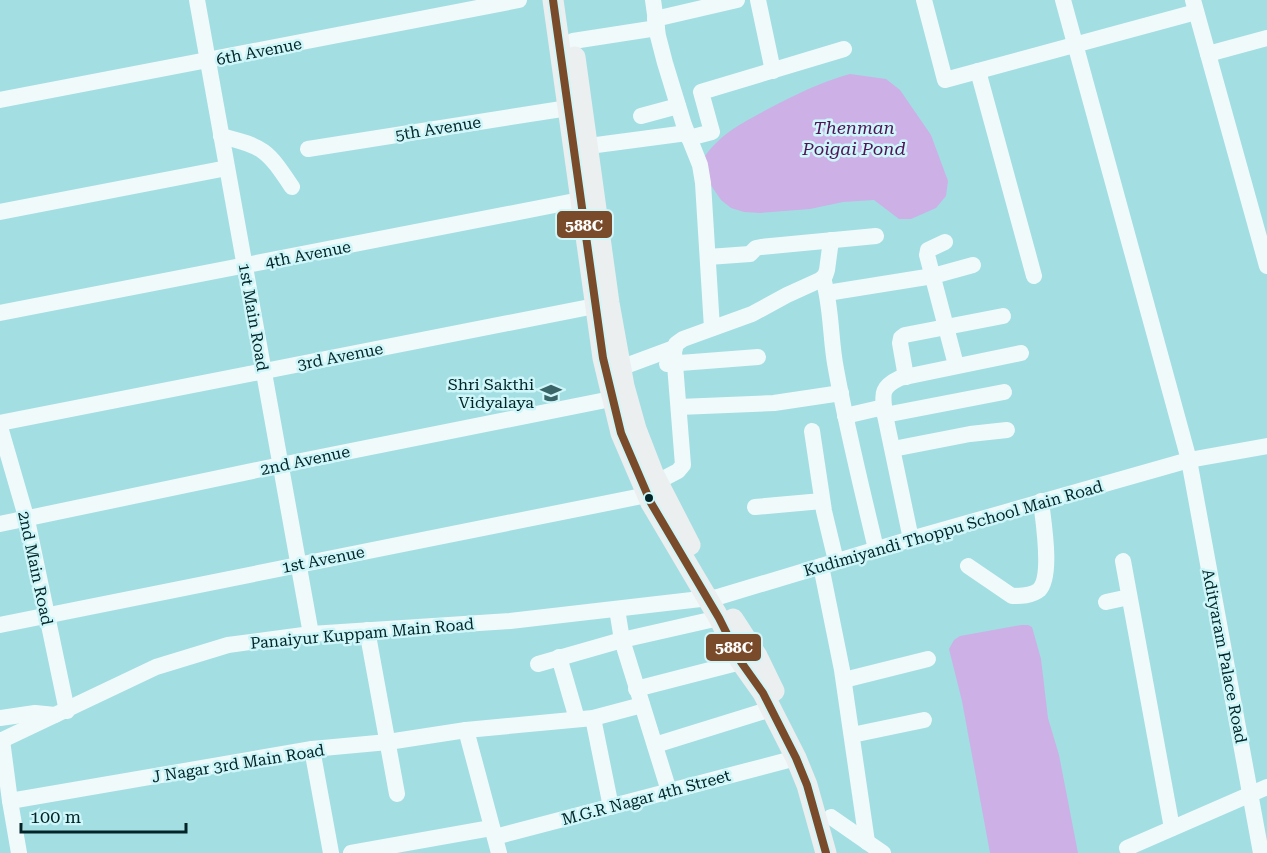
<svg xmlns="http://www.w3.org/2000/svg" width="1267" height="853" font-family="'Roboto Serif',serif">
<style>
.water{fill:#cdb0e6}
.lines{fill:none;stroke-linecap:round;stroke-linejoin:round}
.minor{stroke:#f1fafb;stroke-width:16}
.major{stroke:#ebeff0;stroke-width:21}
.bus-1-casing{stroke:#cff6f9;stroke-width:12}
.bus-1{stroke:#7a4b2a;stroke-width:8}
.bus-dot{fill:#002427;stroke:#cff6f9;stroke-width:2}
.labels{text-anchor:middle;stroke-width:5;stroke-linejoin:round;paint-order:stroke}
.street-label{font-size:16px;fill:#002427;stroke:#cff6f9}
.poi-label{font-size:16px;fill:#002427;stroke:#cff6f9;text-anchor:end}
.water-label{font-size:18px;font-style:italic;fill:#4f1356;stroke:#cff6f9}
.line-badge{stroke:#cff6f9;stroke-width:2}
.badge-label{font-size:16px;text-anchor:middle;font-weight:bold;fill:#fff}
</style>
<rect width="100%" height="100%" fill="#a3dee3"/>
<g class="water">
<path d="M850,74L886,79L900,90L931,135L948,181L946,196L936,208L911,219H899L874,200L843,202L810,209L760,213L744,212L731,208L721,200L710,184L705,156C721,133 744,122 768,109C795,95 820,82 850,74Z"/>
<path d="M1021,625H1028L1032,627L1041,659L1048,718L1059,755L1078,853H990L962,701L949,649L954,640L960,636Z"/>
</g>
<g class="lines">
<g class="minor">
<path d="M197,0L311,634"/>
<path d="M653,0L658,36L665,63L684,125L700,165L703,183L712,328"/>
<path d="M758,0L773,71"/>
<path d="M924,0L945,80L1196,12"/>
<path d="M1063,0L1189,460L1261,853"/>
<path d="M1193,0L1267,266"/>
<path d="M655,19L737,0"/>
<path d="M573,41L657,28"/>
<path d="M1208,54L1267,38"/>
<path d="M978,71L1034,276"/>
<path d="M0,100L519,0"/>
<path d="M641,116L678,106"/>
<path d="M221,136C265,147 267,150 292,187"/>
<path d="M689,138L712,132L701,92L844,49"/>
<path d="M589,146L687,133"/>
<path d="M308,149L568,108"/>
<path d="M0,212L227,168"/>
<path d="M945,242L928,250L927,255L956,365"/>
<path d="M708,257L750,254L756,248L761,247L876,236"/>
<path d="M823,278C832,308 830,339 836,369C847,430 862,489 876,549"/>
<path d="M827,293L933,276L973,265"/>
<path d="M0,313L580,200"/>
<path d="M667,364L758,357"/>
<path d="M620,368L674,348"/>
<path d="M906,377L900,343L901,338L905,335L1003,316"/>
<path d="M679,407L774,403L841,393"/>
<path d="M885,415L1004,392"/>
<path d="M845,416L884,407"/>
<path d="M0,423L605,304"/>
<path d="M0,427L27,520L67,711"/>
<path d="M812,431L824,511L836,561"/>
<path d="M893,449L970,434L1007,430"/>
<path d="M657,482L678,471L683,465L674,352L676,344L683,339L752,314L787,295L820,280L825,276L827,270L831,240"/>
<path d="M755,507L822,501"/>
<path d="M0,524L281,465L611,399"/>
<path d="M911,539L885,415C883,395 879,388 900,378L1021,353"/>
<path d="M1123,561L1172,828"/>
<path d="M821,566L842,670L867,842"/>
<path d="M968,566L1012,596C1020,596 1032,596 1039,590C1053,576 1043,520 1041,501"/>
<path d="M1106,602L1129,597"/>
<path d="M617,609L622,640L669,791"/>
<path d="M0,625L647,495"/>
<path d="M367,630L397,794"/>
<path d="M559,657L577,719"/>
<path d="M538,664L622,640L719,618"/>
<path d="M844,680L928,659"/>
<path d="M636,689L741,662"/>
<path d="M0,718L35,713L55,715"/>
<path d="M593,718L611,807"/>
<path d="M466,730L499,853"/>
<path d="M852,735L924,720"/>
<path d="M2,740L10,801L19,853"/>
<path d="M0,741L156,667L228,645L311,634L510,621L718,597L911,539L1189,460L1267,446"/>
<path d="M655,745L771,709"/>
<path d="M312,749L331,853"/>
<path d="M10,801L312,749L388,742L466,730L593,718L642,705"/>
<path d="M831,817L883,853"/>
<path d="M495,837L796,758"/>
<path d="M1127,848L1267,787"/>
<path d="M351,853L491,828"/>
</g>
<g class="major">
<path d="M553,0L603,358L621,433L651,503L719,618L741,662L763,693L796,758L807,785L826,853"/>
<path d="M575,57L609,303L624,386L636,429L653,473L690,545"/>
<path d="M733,619L757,656L774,691"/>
</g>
<defs>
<path id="bus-1" d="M553,0L603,358L621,433L651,503L719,618L741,662L763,693L796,758L807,785L826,853"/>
</defs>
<use href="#bus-1" class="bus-1-casing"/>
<use href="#bus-1" class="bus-1"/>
</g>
<defs>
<symbol id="school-bare" viewBox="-9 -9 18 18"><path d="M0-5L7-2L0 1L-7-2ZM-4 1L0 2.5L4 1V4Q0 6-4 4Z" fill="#396569" stroke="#cff6f9" stroke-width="2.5" paint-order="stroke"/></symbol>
</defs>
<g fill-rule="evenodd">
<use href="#school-bare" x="536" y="378" width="30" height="30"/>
</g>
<circle class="bus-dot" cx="649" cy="498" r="5"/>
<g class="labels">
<g class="street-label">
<text transform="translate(259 51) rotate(-11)" y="6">6th Avenue</text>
<text transform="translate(438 128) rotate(-9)" y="6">5th Avenue</text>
<text transform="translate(308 254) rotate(-11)" y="6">4th Avenue</text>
<text transform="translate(254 317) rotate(80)" y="6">1st Main Road</text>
<text transform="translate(340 356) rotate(-11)" y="6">3rd Avenue</text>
<text transform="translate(305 460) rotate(-12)" y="6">2nd Avenue</text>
<text transform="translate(953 528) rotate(-16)" y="6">Kudimiyandi Thoppu School Main Road</text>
<text transform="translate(323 559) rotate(-11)" y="6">1st Avenue</text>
<text transform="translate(36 568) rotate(78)" y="6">2nd Main Road</text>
<text transform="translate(362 633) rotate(-5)" y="6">Panaiyur Kuppam Main Road</text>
<text transform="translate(1225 656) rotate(79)" y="6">Adityaram Palace Road</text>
<text transform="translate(238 763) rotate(-9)" y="6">J Nagar 3rd Main Road</text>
<text transform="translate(646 797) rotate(-15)" y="6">M.G.R Nagar 4th Street</text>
</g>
<g class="poi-label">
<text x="534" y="390">Shri Sakthi<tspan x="534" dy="18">Vidyalaya</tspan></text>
</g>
<g class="water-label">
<text x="854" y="134">Thenman<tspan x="854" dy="21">Poigai Pond</tspan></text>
</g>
</g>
<g class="line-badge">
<rect x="556" y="210" width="57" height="29" rx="6" fill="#7a4b2a"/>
<rect x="705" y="633" width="57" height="29" rx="6" fill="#7a4b2a"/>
</g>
<g class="badge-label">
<text x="584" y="231">588C</text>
<text x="734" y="653">588C</text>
</g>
<path d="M21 823v9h165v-9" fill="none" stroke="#002427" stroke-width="3"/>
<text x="30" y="823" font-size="18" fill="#002427" stroke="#cff6f9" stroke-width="4.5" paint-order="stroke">100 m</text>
</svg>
